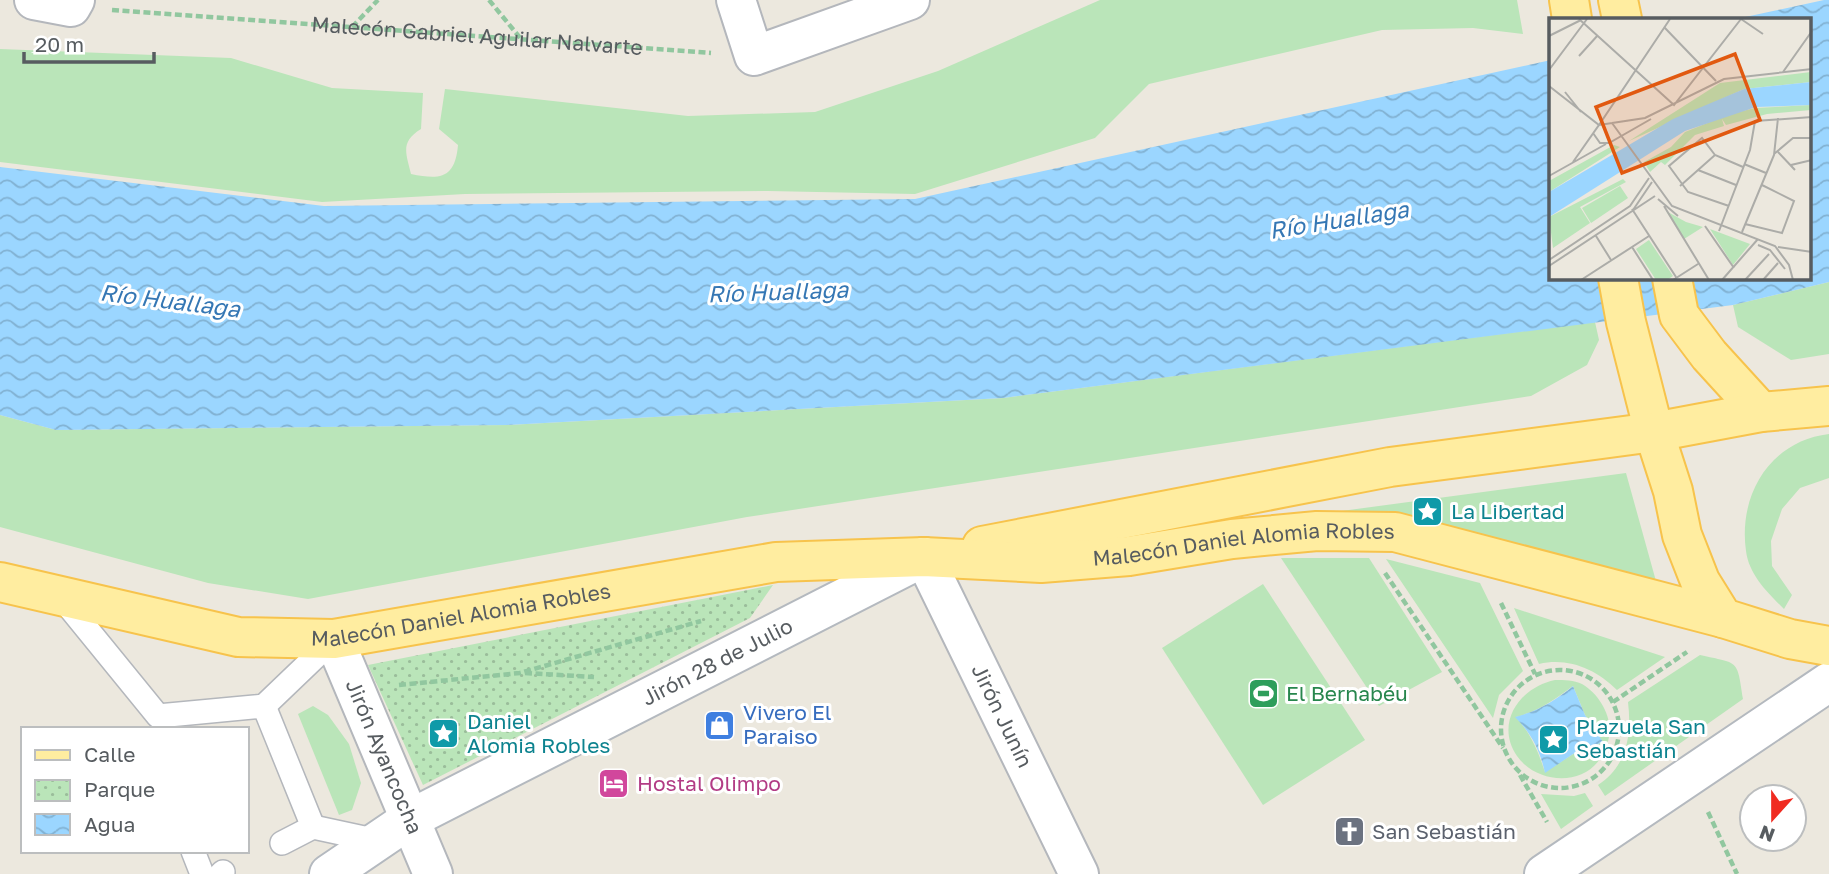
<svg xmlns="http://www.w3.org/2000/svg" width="1829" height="874" font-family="'Golos Text',sans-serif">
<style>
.green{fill:#bae5b9;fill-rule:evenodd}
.park{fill:url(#park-dots)}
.water{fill:url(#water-waves)}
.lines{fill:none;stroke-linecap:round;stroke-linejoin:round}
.lane-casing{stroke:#b4b7bc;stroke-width:26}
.street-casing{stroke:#b4b7bc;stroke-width:42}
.secondary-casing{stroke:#b4b9bf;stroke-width:42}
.primary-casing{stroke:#f7c34c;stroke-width:42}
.path{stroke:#91c79f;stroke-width:4.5;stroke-dasharray:7 3.5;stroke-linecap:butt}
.lane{stroke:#fff;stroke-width:23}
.street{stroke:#fff;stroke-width:38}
.secondary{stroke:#fff;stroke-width:38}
.primary{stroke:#ffeda0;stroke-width:38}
.labels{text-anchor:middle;stroke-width:6;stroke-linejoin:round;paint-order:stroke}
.street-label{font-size:21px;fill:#575c60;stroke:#fff}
.culture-label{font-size:21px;fill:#0d838f;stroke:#fff;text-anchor:start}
.leisure-label{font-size:21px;fill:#27864d;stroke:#fff;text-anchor:start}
.shop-label{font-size:21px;fill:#366cbe;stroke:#fff;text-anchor:start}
.hotel-label{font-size:21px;fill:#b23c85;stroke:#fff;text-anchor:start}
.worship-label{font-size:21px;fill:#5b616d;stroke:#fff;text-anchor:start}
.water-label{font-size:23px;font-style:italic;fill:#3577b4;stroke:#fff}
.inset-road{fill:none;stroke:#acaca8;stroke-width:2}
.view{fill:#e15910;fill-opacity:0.15;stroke:#e15910;stroke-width:3.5}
.inset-edge{fill:none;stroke:#575c60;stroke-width:3.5}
</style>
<defs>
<pattern id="park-dots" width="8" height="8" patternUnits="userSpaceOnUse" patternTransform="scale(1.75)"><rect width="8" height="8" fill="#bae5b9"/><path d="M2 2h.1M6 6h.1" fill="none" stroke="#9abd9a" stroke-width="1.8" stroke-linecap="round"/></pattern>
<pattern id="water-waves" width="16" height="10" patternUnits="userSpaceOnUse" patternTransform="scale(1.75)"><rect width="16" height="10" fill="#9bd6ff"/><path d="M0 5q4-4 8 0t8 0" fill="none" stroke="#81b1d2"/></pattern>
</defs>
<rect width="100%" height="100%" fill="#ece8de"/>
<g class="green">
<path d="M1100,0H1517L1523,34L1473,28L1382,30L1149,84L1095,138L915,194L768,191L465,194L322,202L0,162V49L231,58L332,88L423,93L421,129C400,142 406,153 411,174C440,180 455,179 458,145L439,129L445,89L688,116L815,112L938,71Z"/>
<path d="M1829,282V354L1791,360L1738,327L1733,305Z"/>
<path d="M1595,322L1599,340L1587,365L1531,396L747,517L308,599L208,583L0,527V415L56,430L507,425L1003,398Z"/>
<path d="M1829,434V478L1800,488L1782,509L1771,541L1772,566L1792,595L1784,609C1768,593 1749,575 1746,551C1738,495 1770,441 1829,434Z"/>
<path d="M1626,473L1659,592L1387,517L1072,547Z"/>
<path d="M1281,558H1369L1442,672L1379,706Z"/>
<path d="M1386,559L1480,583L1523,671L1499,695L1493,718Z"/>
<path d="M1263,584L1365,740L1263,805L1162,648Z"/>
<path d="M1514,608L1665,657L1617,690C1596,669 1568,657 1539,664Z"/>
<path d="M1700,655C1739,664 1737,658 1743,699L1605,796L1598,785C1627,766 1632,735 1628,702Z"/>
<path d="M1555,680C1564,680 1574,680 1582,684C1601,695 1616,722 1607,744C1605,748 1603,754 1600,759C1581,787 1536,783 1517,756C1494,722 1521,687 1555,680ZM1573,686L1585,715L1602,742L1573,754L1545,772C1538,751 1531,734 1516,717C1539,711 1554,700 1573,686Z"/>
<path d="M313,706L328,715L349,744L361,783L352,810L339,815L298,714Z"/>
<path d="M1585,793L1593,806L1561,829L1541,794L1574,796Z"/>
</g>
<path class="park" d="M773,585L750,618L423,785L368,665Z"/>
<g class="water">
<path d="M1824,0H1829V282L1733,305L1003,398L507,425L56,430L0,415V167L324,206L915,199L1551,60V278H1810V19H1736Z"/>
<path d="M1573,686L1585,715L1603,742L1573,754L1545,773C1540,750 1531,733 1515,717C1538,711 1555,701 1573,686Z"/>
</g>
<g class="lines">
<defs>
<g id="lane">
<path d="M61,597L158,716L264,706L334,639"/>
<path d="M264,706L313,827"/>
<path d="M282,843L313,827L378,841"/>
<path d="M193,851L202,874"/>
<path d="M221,874L223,872"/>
</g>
<g id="street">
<path d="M34,0L71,7L75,0"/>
<path d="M736,0L754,56L910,0"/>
<path id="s2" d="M924,557L1079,874"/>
<path id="s3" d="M334,639L433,874"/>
</g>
<g id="secondary">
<path id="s4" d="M329,874L410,819L924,557"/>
<path d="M1544,874L1829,682"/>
</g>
<g id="primary">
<path d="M1569,0L1572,19"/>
<path d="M1618,0L1622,19"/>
<path d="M1618,278L1626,322L1654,432L1673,491L1682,535L1700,581L1723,618L1790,639L1829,646"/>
<path d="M1672,278L1679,315L1709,355L1761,412"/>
<path d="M982,546L1390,467L1654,432L1761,412L1829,406"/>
<path id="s5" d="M0,582L238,637L334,639L776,562L924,557L1041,563L1129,556L1232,539L1317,531L1395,532L1723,618"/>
</g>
</defs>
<use href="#lane" class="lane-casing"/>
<use href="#street" class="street-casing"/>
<use href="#secondary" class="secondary-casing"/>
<use href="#primary" class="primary-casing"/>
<g class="path">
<path d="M489,0L521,39"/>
<path id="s1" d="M112,10L711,53"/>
<path d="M352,27L378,0"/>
<path d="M1385,573L1503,748"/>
<path d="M1501,603L1535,674"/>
<circle cx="1560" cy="729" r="59"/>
<path d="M525,673L594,677"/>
<path d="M399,685L520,673L701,621"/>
<path d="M1613,702L1687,652"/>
<path d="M1520,775L1547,822"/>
<path d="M1708,812L1737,874"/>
</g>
<use href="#lane" class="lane"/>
<use href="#street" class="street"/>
<use href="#secondary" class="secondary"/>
<use href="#primary" class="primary"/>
</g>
<defs>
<symbol id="sight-square" viewBox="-11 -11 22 22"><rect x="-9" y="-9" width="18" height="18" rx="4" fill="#0f9aa8" stroke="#fff"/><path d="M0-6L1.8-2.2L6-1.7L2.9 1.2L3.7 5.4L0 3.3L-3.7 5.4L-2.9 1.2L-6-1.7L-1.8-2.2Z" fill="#fff"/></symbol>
<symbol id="stadium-square" viewBox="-11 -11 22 22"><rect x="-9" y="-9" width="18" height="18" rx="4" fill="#2e9e5b" stroke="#fff"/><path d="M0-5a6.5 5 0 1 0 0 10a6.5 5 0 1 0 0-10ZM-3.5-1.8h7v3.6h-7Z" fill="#fff"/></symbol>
<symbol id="shop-square" viewBox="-11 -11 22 22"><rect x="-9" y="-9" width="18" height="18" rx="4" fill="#3f7fe0" stroke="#fff"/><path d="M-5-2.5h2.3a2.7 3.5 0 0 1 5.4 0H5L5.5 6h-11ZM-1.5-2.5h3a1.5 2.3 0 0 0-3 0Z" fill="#fff"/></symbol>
<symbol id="hotel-square" viewBox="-11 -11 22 22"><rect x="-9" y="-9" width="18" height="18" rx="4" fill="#d1479c" stroke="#fff"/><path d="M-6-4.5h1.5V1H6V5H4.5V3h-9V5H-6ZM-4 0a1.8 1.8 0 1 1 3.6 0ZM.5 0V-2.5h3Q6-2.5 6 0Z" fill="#fff"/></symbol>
<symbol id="church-square" viewBox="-11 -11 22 22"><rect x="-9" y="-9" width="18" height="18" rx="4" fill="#6b7280" stroke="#fff"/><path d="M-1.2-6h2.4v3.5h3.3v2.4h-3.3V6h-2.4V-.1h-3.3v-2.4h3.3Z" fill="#fff"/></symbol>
</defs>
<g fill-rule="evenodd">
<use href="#sight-square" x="1410" y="494" width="35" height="35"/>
<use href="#stadium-square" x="1246" y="676" width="35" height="35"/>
<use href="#shop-square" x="702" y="708" width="35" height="35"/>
<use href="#sight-square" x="426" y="716" width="35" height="35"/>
<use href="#sight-square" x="1536" y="722" width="35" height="35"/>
<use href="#hotel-square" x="596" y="766" width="35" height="35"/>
<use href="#church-square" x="1332" y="814" width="35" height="35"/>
</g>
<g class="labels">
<g class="street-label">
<text dy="7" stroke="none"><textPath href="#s1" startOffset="366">Malecón Gabriel Aguilar Nalvarte</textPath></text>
<text dy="7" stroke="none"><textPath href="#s5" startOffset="1258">Malecón Daniel Alomia Robles</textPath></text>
<text dy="7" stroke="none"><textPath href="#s5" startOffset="469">Malecón Daniel Alomia Robles</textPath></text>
<text dy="7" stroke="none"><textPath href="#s4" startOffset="443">Jirón 28 de Julio</textPath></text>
<text dy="7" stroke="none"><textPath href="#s2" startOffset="177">Jirón Junín</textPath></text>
<text dy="7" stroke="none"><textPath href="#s3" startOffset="128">Jirón Ayancocha</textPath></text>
</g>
<g class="culture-label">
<text x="1451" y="519">La Libertad</text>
<text x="467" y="729">Daniel<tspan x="467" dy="24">Alomia Robles</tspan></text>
<text x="1576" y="734">Plazuela San<tspan x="1576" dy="24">Sebastián</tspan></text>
</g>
<g class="leisure-label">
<text x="1286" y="701">El Bernabéu</text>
</g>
<g class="shop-label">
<text x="743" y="720">Vivero El<tspan x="743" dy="24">Paraiso</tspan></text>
</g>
<g class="hotel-label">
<text x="637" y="791">Hostal Olimpo</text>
</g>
<g class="worship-label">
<text x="1372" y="839">San Sebastián</text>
</g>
<g class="water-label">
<text transform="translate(1339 220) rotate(-9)" y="8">Río Huallaga</text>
<text transform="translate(778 292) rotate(-2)" y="8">Río Huallaga</text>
<text transform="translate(170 301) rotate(7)" y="8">Río Huallaga</text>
</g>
</g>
<g transform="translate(1549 18)">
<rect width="262" height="262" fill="#ece8de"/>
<path d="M262,54V64L195,71L80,123L171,65ZM262,87V92L218,96L177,107L173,101L175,108L146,117L116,147L112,144L101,154L95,144L122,129L136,114L181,96L206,90ZM65,127L71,129L0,174V163ZM71,168L79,180L42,205L33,190Z" fill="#bae5b9"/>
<path d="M74,161L77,164L31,189L41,205L4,230L0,199Z" fill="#bae5b9"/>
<path d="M117,193L137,204L154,209L135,221ZM161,211L201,226L184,247ZM100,222L124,258L118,262H107L87,231Z" fill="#bae5b9"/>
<path d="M262,64V87L207,89L136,113L0,199V174L124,101L195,71Z" fill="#9bd6ff"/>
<path class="inset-road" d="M30,1L125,87L192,1L214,16M115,9L167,63M0,18L32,2M30,38L49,17M0,52L38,1M234,54L263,13M0,68L50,107L121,1M16,74L32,94M63,105L96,100L175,61L263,51M44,115L51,125H60L102,101M229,134L246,152M225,136L244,120H263M24,144L50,107L63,105L123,188L226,228L240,247L244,262M195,146L217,155M242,147L263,142M149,152L187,167M0,158L57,126M131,168L166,137M109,181L129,198M115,188L160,262M180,188L139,174L120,148L153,120L166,137L194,149M83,191L127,259M84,192L103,164M196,206L233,215L245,183L213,167M156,208L185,250M170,213L201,132L206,103L263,99M193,214L225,137L229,100M47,218L62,242M209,227L221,232L236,251M83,229L104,262M229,229L263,234M0,242L81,188L100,160M0,248L106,178M32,262L100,218M124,262L149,246M173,262L209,221M196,262L220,236M214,262L229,245"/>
<path class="view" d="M186,36L211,102L73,155L47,89Z"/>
<rect width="262" height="262" class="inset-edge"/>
</g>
<rect x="21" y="727" width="228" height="126" fill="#ffffff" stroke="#bcbebf" stroke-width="2"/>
<rect x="35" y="750" width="35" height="10" fill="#ffeda0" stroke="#bcbebf" stroke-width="2"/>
<text x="84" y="762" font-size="21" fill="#575c60">Calle</text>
<rect x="35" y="780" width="35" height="21" fill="url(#park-dots)" stroke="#bcbebf" stroke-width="2"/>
<text x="84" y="797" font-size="21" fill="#575c60">Parque</text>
<rect x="35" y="814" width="35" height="21" fill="url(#water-waves)" stroke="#bcbebf" stroke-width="2"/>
<text x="84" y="832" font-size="21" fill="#575c60">Agua</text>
<g transform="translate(1773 818) rotate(201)"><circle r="33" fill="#ffffff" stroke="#bcbebf" stroke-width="2"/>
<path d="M0-5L12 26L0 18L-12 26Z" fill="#f02b20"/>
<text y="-10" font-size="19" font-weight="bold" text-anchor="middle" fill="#575c60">N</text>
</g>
<path d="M24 52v10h130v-10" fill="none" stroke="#575c60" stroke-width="3.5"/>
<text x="35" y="52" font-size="21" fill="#575c60" stroke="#ffffff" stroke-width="5" paint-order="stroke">20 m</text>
</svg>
